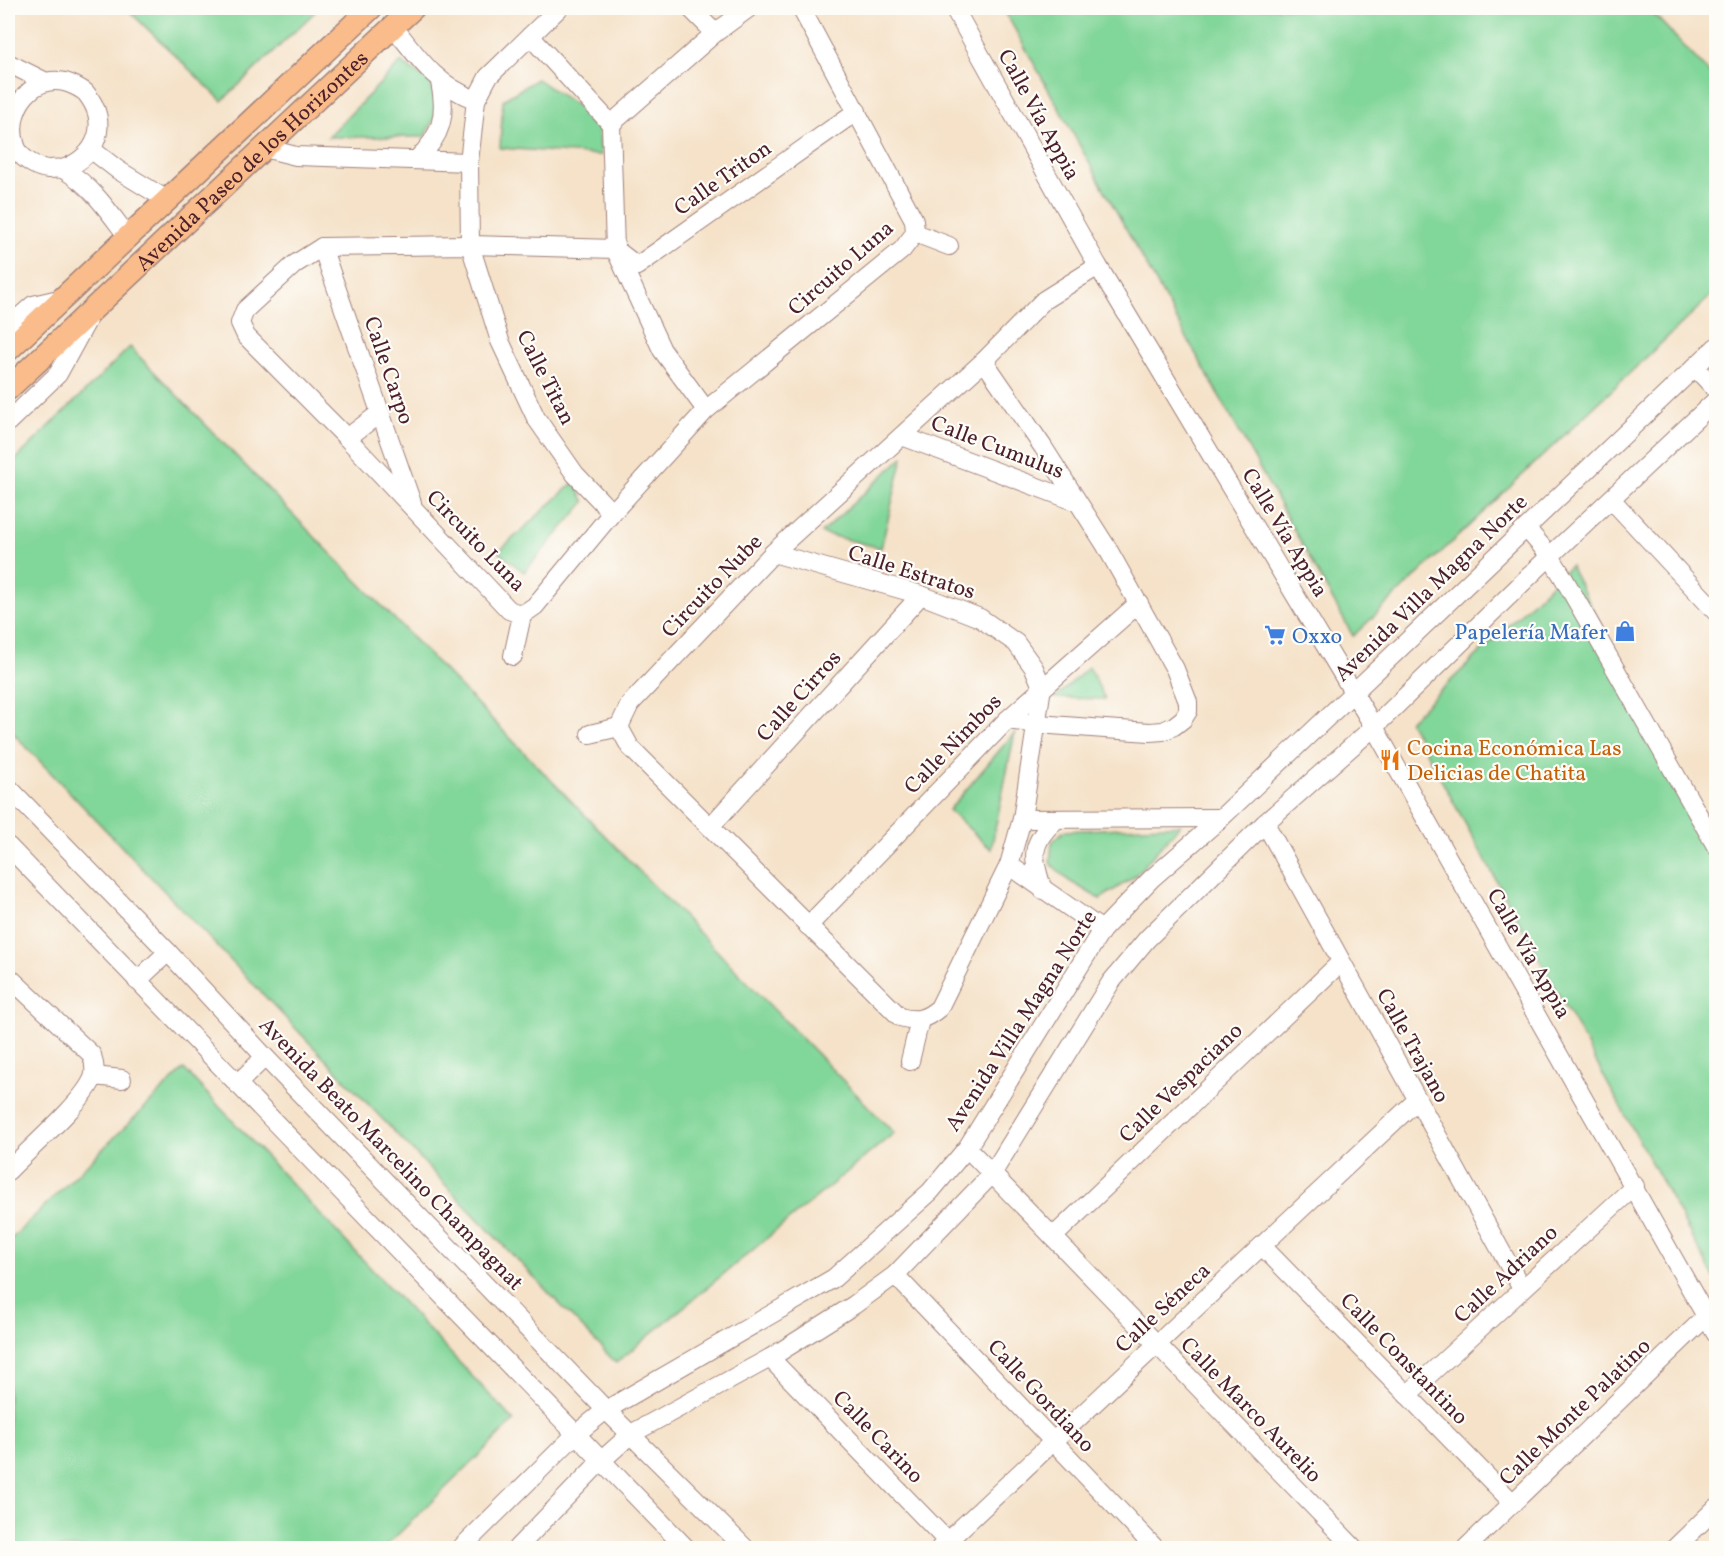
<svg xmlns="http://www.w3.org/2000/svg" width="1724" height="1556" font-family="Vollkorn,serif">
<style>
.green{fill:#81d699;stroke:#667a62;stroke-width:1.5}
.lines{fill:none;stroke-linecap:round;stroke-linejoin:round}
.minor-casing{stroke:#a0807a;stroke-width:20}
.major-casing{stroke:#a0807a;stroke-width:25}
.minor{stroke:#fff;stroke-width:18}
.major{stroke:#f9bc8a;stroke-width:22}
.labels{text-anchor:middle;stroke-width:4.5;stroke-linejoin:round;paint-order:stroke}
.street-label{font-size:22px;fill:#4a1f2b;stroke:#fdfcf7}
.shop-label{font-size:22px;fill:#366cbe;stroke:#fdfcf7;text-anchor:end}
.food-label{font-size:22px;fill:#c56008;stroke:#fdfcf7;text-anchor:start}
</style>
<rect width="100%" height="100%" fill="#fdfcf7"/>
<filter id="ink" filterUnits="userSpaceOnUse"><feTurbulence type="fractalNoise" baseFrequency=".0167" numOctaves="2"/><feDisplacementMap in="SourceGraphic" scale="12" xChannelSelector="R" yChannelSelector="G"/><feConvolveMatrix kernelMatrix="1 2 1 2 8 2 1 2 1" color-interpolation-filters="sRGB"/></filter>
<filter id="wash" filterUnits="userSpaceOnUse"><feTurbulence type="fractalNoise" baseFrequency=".008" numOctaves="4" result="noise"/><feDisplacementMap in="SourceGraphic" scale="24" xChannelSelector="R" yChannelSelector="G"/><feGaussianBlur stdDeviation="1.35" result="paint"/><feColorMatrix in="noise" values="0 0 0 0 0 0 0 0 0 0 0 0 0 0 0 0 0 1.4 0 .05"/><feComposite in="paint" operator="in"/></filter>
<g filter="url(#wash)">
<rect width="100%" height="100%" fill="#f5e2c9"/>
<g class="green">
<path d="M126,8H319L222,101Z"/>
<path d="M1003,8H1648L1716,80V291L1353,636Z"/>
<path d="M401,62L431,83L439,110L424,137H328Z"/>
<path d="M537,79L598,120L601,155L500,148L503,100Z"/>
<path d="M130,347L894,1133L616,1363L8,728V467Z"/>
<path d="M903,457L881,548L821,533Z"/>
<path d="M574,482L585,502L524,572L498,552Z"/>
<path d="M1570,566L1716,845L1715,1279L1409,721Z"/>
<path d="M1089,667L1105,699L1055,698Z"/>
<path d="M1015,732L991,849L949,810Z"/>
<path d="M1180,825L1134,877L1100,899L1069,881L1050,863L1052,842L1064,831Z"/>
<path d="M184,1069L514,1421L384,1548H8V1242Z"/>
</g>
</g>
<g filter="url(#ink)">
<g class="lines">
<defs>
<g id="minor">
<path d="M559,8L488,77L476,100L469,162L470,245L500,341L536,418L575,474L612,513"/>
<path d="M690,8L715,33"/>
<path d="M954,8L1098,266L1374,727L1716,1334"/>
<path d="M393,26C419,59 436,85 476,100"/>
<path d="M530,36L611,124"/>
<path d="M8,63L44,81"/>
<path d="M611,124L615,249L662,350L706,410"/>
<path d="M611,124L715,33L749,8"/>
<path d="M264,148L296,156L469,162"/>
<path d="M92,150L118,170L167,200"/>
<path d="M417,159C442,136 447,115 440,82"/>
<path d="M63,169C98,156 110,123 86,93C83,90 79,88 75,86C35,65 0,113 18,151C24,160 37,168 48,169C55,169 61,167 66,171C93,187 109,212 128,237"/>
<path d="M915,233L949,246"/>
<path d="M322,247L412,503"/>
<path d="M8,327L33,305L63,298"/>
<path d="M984,361L1043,447L1106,546L1175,669L1188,702V711L1183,719L1174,726L1163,731L1150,732L1105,729L1038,724L1007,720"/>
<path d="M1695,367L1716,390"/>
<path d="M8,422L58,374L87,321"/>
<path d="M902,436L1077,502"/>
<path d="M347,438L380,413"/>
<path d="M1611,499L1716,612"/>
<path d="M1526,528L1550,556L1563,577L1716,846"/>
<path d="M522,615L509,610L347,438L246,336L240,323L245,310L295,264L322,247L470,245L615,249L637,266L857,111"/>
<path d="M522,615L535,606L612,513L706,410L902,250L915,233L914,220L801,8"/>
<path d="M513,656L522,615"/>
<path d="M619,727L630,747L900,1017C917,1022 926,1019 939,1008L1009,865L1022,819L1042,687L1034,668L1016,643L980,618L921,595L773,553"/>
<path d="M619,727L630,704L773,553L984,361L1044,300L1098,266"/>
<path d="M590,734L619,727"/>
<path d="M8,787L168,952L265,1057L606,1410L745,1548"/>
<path d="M1022,819L1221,818"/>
<path d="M1265,823L1522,1289"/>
<path d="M711,826L921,595"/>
<path d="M8,846L686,1548"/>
<path d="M1009,865L1102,930"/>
<path d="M1043,890C1032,858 1029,843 1057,819"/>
<path d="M808,926L1007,720L1139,603"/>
<path d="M8,976L92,1055C94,1063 96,1070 93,1078C84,1102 28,1150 8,1171"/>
<path d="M137,981L168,952"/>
<path d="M910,1061L920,1020"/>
<path d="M94,1076L122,1079"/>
<path d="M237,1084L265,1057"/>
<path d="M967,1148L1354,1548"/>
<path d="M1053,1237L1341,962"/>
<path d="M1262,1246L1513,1503"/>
<path d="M895,1275L1155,1548"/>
<path d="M770,1358L954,1548"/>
<path d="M1407,1395L1635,1186"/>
<path d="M461,1548L576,1434L606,1410L834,1278L930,1192L967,1148L1102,930L1151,879L1221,818L1354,692L1716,347"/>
<path d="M517,1548L601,1461L631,1434L770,1358L854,1305L895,1275L992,1174L1111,982L1147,939L1265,823L1374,727L1550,556L1716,400"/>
<path d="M940,1548L1417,1100"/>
<path d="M1466,1548L1716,1307"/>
<path d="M1675,1548L1716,1508"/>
</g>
<g id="major">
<path d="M8,350L371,8"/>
<path id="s1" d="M8,389L413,8"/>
</g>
</defs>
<use href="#minor" class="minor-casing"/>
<use href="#major" class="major-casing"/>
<use href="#minor" class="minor"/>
<use href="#major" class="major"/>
</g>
</g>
<defs>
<symbol id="shop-bare" viewBox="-9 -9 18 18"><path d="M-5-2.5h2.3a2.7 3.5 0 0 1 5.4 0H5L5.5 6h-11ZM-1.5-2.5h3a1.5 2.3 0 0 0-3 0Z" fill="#3f7fe0" stroke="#fdfcf7" stroke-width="2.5" paint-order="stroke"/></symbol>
<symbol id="supermarket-bare" viewBox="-9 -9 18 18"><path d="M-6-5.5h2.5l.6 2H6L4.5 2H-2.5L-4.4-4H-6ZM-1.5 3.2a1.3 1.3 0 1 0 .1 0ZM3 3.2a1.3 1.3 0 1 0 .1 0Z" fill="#3f7fe0" stroke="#fdfcf7" stroke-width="2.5" paint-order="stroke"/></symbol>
<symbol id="restaurant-bare" viewBox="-9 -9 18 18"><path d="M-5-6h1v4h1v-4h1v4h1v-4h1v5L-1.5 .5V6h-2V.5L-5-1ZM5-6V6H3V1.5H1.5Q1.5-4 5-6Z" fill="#e8710a" stroke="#fdfcf7" stroke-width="2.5" paint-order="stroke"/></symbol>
</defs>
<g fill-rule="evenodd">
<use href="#shop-bare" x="1610" y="616" width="30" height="30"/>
<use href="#supermarket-bare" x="1260" y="620" width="30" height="30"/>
<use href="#restaurant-bare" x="1375" y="745" width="30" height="30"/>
</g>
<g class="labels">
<g class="street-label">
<text transform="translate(1040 114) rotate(61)" y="8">Calle Vía Appia</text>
<text dy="8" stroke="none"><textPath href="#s1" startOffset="334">Avenida Paseo de los Horizontes</textPath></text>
<text transform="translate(722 177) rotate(-35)" y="8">Calle Triton</text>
<text transform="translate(840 267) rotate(-41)" y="8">Circuito Luna</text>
<text transform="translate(390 370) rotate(71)" y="8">Calle Carpo</text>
<text transform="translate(547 377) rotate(63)" y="8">Calle Titan</text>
<text transform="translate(998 446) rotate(21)" y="8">Calle Cumulus</text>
<text transform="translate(1286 532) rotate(59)" y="8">Calle Vía Appia</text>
<text transform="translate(477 540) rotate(46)" y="8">Circuito Luna</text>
<text transform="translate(912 571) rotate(18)" y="8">Calle Estratos</text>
<text transform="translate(711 585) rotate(-46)" y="8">Circuito Nube</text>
<text transform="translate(1430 587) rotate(-44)" y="8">Avenida Villa Magna Norte</text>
<text transform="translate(798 695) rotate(-48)" y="8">Calle Cirros</text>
<text transform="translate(952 743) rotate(-46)" y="8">Calle Nimbos</text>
<text transform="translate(1530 953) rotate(60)" y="8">Calle Vía Appia</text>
<text transform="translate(1020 1020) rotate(-57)" y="8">Avenida Villa Magna Norte</text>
<text transform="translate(1414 1045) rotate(61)" y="8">Calle Trajano</text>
<text transform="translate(1180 1082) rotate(-44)" y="8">Calle Vespaciano</text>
<text transform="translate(392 1153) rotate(46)" y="8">Avenida Beato Marcelino Champagnat</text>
<text transform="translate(1505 1273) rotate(-43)" y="8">Calle Adriano</text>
<text transform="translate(1162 1307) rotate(-43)" y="8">Calle Séneca</text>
<text transform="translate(1405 1358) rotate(46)" y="8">Calle Constantino</text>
<text transform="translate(1042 1395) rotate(47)" y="8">Calle Gordiano</text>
<text transform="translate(1252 1409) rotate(46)" y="8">Calle Marco Aurelio</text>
<text transform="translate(1574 1411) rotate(-44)" y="8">Calle Monte Palatino</text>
<text transform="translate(879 1436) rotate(46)" y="8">Calle Carino</text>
</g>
<g class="shop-label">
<text x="1608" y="639">Papelería Mafer</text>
<text x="1292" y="643" text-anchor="start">Oxxo</text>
</g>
<g class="food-label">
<text x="1407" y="755">Cocina Económica Las<tspan x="1407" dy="25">Delicias de Chatita</tspan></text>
</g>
</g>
<rect width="1724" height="1556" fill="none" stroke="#fdfcf7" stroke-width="30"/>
</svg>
